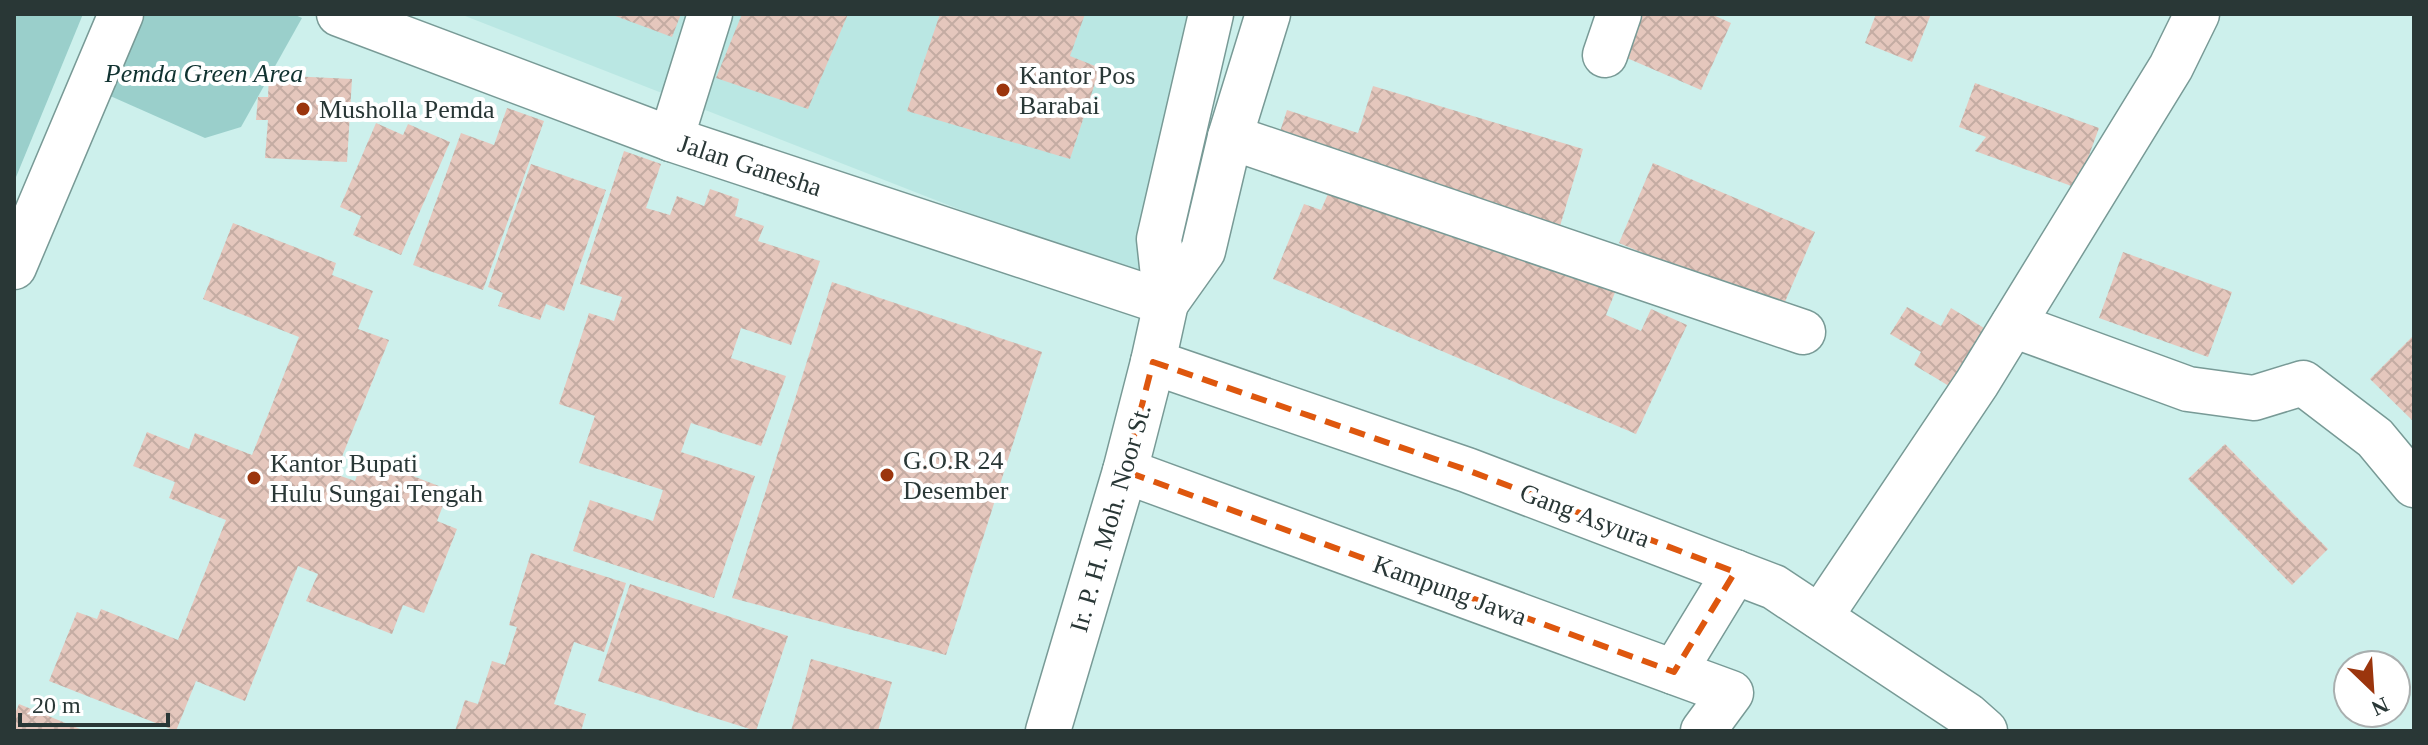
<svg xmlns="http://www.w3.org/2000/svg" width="2428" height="745" font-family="'Times New Roman',serif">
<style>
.built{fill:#bae7e3}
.park{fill:#9acfcb}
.building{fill:url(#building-cross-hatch)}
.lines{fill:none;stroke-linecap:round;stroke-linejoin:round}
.minor-casing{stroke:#789a96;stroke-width:47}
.minor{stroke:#fff;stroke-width:44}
.marked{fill:none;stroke:#de570e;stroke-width:6;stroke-dasharray:16 10;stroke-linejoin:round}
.poi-dot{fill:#9b350d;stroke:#fff;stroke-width:3}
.labels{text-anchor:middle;stroke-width:8;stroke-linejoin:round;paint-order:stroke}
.park-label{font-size:26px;font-style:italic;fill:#103230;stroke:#fff}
.poi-label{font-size:26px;fill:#293736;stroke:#fff;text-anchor:start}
.street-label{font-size:26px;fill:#293736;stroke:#fff}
</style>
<defs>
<pattern id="building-cross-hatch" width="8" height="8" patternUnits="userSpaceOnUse" patternTransform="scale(2)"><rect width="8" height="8" fill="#e5c7bd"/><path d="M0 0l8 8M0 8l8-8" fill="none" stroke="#c4aca3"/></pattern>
</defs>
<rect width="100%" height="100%" fill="#cdf0ec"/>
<path class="built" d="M460,14H1192L1140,280Z"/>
<g class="park">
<path d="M14,14H83L14,182Z"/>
<path d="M131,14H293L302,18L241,127L205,138L99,91Z"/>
</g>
<g class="building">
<path d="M610,14H681L672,37Z"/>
<path d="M742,14H848L808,109L716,78Z"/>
<path d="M940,14H1085L1070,56L1100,68L1070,159L907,111Z"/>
<path d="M1629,14H1711L1731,23L1701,90L1613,52Z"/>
<path d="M1876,14H1931L1912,62L1865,43Z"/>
<path d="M269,75L352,79L347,162L265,158L268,120H256L258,97H268Z"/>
<path d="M1975,83L2099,128L2077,188L1975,151L1986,137L1959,127Z"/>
<path d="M1373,86L1583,149L1560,226L1277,141L1287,110L1358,133Z"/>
<path d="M507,108L544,121L483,290L413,265L461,133L494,145Z"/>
<path d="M376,123L403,135L408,124L450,142L401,255L353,235L361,216L340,207Z"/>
<path d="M624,151L661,164L646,208L670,215L677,196L704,206L710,189L739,199L735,216L764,226L758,241L820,261L791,345L741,328L731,358L786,376L761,446L691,423L681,452L755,476L714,598L573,551L590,500L653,521L663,490L579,463L595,416L559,404L589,313L614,321L622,297L580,284Z"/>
<path d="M1653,163L1815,232L1781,311L1619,243Z"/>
<path d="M531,164L606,190L564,311L546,304L540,320L498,306L503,293L488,287Z"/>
<path d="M1334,180L1622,275L1606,315L1641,331L1651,309L1687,325L1636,434L1273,279L1304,204L1321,210Z"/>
<path d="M233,223L336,263L332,275L373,291L358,329L389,340L335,474L355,481L364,457L449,490L437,521L457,529L424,613L403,605L392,634L306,601L318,574L298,566L245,701L196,681L176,731L49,681L77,612L97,619L101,609L178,640L226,520L169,498L175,482L133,466L147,432L189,449L195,433L252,455L299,337L203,299Z"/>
<path d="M2123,252L2232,292L2208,357L2099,318Z"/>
<path d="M832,282L1042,352L946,655L732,598Z"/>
<path d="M1907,307L1941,326L1951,308L1994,334L1959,392L1914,365L1921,352L1890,334Z"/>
<path d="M2414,335V422L2370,379Z"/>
<path d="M2225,444L2328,549L2292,585L2188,479Z"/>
<path d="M531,553L626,583L604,652L574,642L554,704L586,714L581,731H455L465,700L478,704L492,661L505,665L517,627L509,625Z"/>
<path d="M630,584L788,636L756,731L598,681Z"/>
<path d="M811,659L892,682L878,731H791Z"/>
<path d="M19,704L85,731H14V716Z"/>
</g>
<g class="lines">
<defs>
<g id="minor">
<path d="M339,14L671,139L1166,303"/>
<path d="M1605,55L1619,14"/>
<path d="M1230,137L1803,332"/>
<path d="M671,139L710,14"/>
<path d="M14,267L121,14"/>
<path d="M1166,303L1203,251L1230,137L1268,14"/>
<path d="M2013,325L2188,389L2254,398L2303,383L2375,438L2414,485"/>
<path d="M1153,362L1467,470L1774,587L1967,715L1985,731"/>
<path d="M1125,471L1731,693L1703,731"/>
<path d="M1820,617L1977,383L2171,67L2197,14"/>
<path d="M1674,672L1735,572"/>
<path d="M1048,731L1125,471L1153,362L1166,303L1159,239L1211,14"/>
</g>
</defs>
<use href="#minor" class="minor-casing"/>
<use href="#minor" class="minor"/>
</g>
<path class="marked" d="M1153,362L1467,470L1735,572L1674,672L1125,471Z"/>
<g class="poi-dot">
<circle cx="1003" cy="90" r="8"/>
<circle cx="303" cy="109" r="8"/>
<circle cx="887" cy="475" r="8"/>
<circle cx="254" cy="478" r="8"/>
</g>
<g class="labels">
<g class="park-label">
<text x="204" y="82">Pemda Green Area</text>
</g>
<g class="poi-label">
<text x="1019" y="84">Kantor Pos<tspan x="1019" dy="30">Barabai</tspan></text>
<text x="319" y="118">Musholla Pemda</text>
<text x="903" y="469">G.O.R 24<tspan x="903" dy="30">Desember</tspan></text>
<text x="270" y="472">Kantor Bupati<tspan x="270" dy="30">Hulu Sungai Tengah</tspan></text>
</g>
<g class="street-label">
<text transform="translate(750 165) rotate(18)" y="9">Jalan Ganesha</text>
<text transform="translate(1585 515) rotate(21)" y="9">Gang Asyura</text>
<text transform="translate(1110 518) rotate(-74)" y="9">Ir. P. H. Moh. Noor St.</text>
<text transform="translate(1450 590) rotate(20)" y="9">Kampung Jawa</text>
</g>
</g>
<rect width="2428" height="745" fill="none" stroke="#293736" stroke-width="32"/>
<g transform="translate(2372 689) rotate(155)"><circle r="38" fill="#ffffff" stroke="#a9afaf" stroke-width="2"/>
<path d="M0-6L14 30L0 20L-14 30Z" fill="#9b350d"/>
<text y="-12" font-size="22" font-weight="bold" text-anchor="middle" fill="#293736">N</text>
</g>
<path d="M20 713v12h148v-12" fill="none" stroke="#293736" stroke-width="4"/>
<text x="32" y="713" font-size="24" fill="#293736" stroke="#ffffff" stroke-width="6" paint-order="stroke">20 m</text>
</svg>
